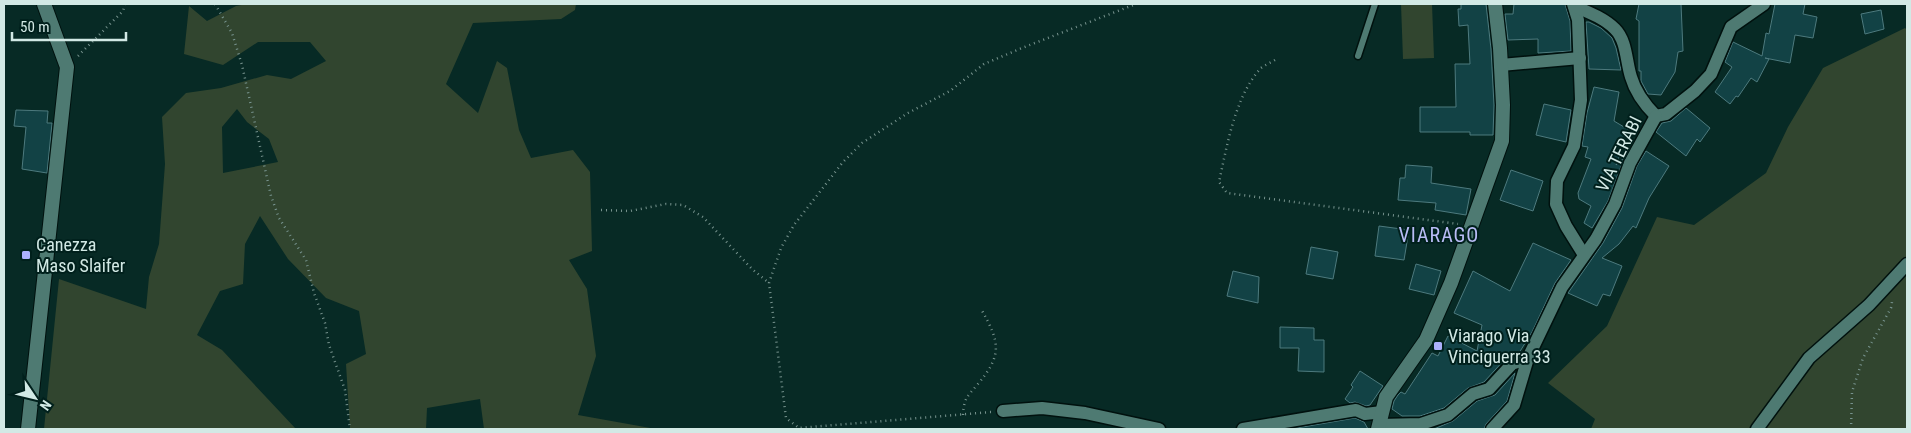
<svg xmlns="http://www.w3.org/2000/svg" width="1911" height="433" font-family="'Roboto Condensed',sans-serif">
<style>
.green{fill:#31452f;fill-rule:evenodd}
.building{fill:#124245;stroke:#4d7a7e}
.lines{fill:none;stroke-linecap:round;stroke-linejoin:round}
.service-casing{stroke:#00110e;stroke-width:9}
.minor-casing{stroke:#00110e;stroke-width:15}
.tertiary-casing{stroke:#00110e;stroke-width:16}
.secondary-casing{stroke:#00110e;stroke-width:16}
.path{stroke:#77938e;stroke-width:2.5;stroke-dasharray:1 4;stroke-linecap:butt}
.service{stroke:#4e7a72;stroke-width:6}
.minor{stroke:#4e7a72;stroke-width:12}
.tertiary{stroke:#4e7a72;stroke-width:14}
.secondary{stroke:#4e7a72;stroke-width:14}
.poi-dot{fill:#abaffb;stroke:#00201c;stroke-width:2}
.labels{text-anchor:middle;stroke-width:4;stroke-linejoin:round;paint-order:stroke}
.street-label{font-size:18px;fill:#d2e9e5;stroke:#00201c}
.poi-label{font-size:18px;fill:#d2e9e5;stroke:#00201c;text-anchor:start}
.quarter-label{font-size:20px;letter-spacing:1px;fill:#b8bcf5;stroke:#00201c}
</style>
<rect width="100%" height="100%" fill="#072a25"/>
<g class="green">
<path d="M247,4H576L575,10L561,19L473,23L446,84L478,113L497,61L507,68L519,130L531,158L573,150L590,172L592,251L569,260L587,289L596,356L578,415L656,429H484L480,399L427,408L426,429H350L346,364L366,354L359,311L326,298L288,259L260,216L245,244L243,284L220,291L197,335L222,350L296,429H44L59,279L146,309L149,277L159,244L165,164L162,117L186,93L221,88L267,75L291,79L326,61L310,42H258L223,65L184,54L189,6L207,21L236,6ZM237,109L247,122L269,139L278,162L223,173L222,127Z"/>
<path d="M1401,4H1432L1434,58L1403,59Z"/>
<path d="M1905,28L1907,30V429H1591L1595,419L1548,383L1607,326L1657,217L1694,225L1766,173L1788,127L1823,68Z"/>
</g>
<g class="building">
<path d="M1461,4H1486L1491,49L1494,105L1493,135H1470V132H1420V107H1456L1455,64H1470L1468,25L1459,26L1458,9H1461Z"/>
<path d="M1514,4H1565L1570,21L1571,51L1538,53V39L1508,40L1505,14H1513Z"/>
<path d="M1639,4H1681L1683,51L1678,52L1675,72L1661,95L1648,94L1641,81V71H1639V21L1636,19Z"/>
<path d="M1775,4H1805L1803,14L1817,17L1813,38L1795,35L1790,63L1765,58L1769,59L1757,82L1751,78L1738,97L1736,96L1730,104L1715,92L1732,67L1725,62L1733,42L1762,56L1766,33L1769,34Z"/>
<path d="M1881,10L1884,29L1865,34L1861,14Z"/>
<path d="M1586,22H1589L1601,28L1612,38L1616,48L1621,70L1589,69Z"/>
<path d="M1594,87L1619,92L1614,121L1629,130L1616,165L1624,158L1608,201L1592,228L1584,223L1591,206L1579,199L1578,193L1591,159L1585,157L1588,147L1582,146L1587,113Z"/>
<path d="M1544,104L1571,110L1566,142L1536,135Z"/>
<path d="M1686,108L1710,128L1700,142L1697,139L1686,156L1656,132L1662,123L1671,121Z"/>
<path d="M16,110L48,111L47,123H52L47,173L22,169L26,127L14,126Z"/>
<path d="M1646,151L1669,166L1649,198L1636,228L1633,226L1619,244L1602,258L1622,266L1610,296L1603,294L1597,306L1568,293L1603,243L1622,208L1637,166Z"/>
<path d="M1406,165L1432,167L1431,183L1471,189L1466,215L1435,210L1436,203L1398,200L1400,178H1405Z"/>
<path d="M1511,170L1543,181L1533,211L1500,200Z"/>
<path d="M1379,226L1409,230L1404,260L1375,256Z"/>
<path d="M1533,243L1571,260L1555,283L1532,332L1519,353L1506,358L1484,382L1468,388L1444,408L1420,416H1402L1392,409L1394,401L1398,395L1401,392L1405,394L1432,353L1438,356L1448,336L1477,351L1482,325L1454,313L1473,271L1510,291Z"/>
<path d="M1311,247L1338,252L1333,279L1306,274Z"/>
<path d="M1416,264L1441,271L1434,295L1409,289Z"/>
<path d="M1233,271L1259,277L1258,303L1227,296Z"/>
<path d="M1280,327L1314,328V340H1324V372L1298,371L1299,348H1280Z"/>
<path d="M1360,371L1383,386L1370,405L1366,406L1355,402L1350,403L1345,399L1353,387L1351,385Z"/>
<path d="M1515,373L1507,401L1486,424L1484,429H1434L1453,421L1477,401L1495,395Z"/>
<path d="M1355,418L1364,422L1368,429H1291Z"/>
</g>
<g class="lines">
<defs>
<path id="service" d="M1358,56L1375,4"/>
<g id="minor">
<path d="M1573,4L1578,20L1581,100L1574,146L1557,181L1556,204L1566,226L1584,255"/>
<path d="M1574,6C1588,12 1604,18 1615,29C1627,41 1626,62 1631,77C1635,91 1646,106 1656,116"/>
<path d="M1501,65L1580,58"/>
<path d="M1656,116L1666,114L1695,91L1711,74L1731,27L1764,4"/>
<path d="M1003,411L1042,408L1085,413L1159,429"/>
<path d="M1379,425L1421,424L1448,415L1473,394L1489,389L1512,364L1528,358"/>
<path d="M1243,429L1356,410L1365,414L1382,412"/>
<path d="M1492,429L1514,405L1528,358L1562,287L1596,239L1615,204L1630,163L1656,116"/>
<path d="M1757,429L1809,358L1869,305L1907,264"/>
</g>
<path id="tertiary" d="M1378,429L1386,397L1426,340L1451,283L1502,141L1503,105L1500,48L1495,4"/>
<path id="secondary" d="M28,429L67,67L44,4"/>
</defs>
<use href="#service" class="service-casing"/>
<use href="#minor" class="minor-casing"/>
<use href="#tertiary" class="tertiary-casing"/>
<use href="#secondary" class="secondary-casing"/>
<g class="path">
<path d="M215,4L232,33L242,65L271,196L279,218L306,260L314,293L325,323L329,345L345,390L350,429"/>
<path d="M78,56L123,11L125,4"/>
<path d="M1275,60C1270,63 1265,65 1261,68C1235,96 1227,146 1219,182L1227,193L1458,224"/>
<path d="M601,210L630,211L666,204L683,205L703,217L752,269L769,283"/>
<path d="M991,412L799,428L786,418L769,283L781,248L794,225L843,162L862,143L908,113L950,91L984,64L1022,48L1136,4"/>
<path d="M963,415C964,398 967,397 977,385C1003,355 1000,342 981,309"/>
<path d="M1851,429L1852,392L1863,358L1891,308L1892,302"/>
</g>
<use href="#service" class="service"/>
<use href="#minor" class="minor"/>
<use href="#tertiary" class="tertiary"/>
<use href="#secondary" class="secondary"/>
</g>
<g class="poi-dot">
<rect x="21" y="250" width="10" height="10" rx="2.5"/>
<rect x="1433" y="341" width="10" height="10" rx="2.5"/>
</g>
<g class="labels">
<g class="street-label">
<text transform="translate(1619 154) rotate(-64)" y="6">VIA TERABI</text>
</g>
<g class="poi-label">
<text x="36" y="251">Canezza<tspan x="36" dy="21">Maso Slaifer</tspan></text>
<text x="1448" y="342">Viarago Via<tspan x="1448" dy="21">Vinciguerra 33</tspan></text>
</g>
<g class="quarter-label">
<text x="1439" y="242">VIARAGO</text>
</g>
</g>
<rect width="1911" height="433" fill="none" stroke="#d2e9e5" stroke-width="10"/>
<g transform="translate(35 398) rotate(125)" stroke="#00201c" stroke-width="4" paint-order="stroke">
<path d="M0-4L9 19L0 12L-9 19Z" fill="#d2e9e5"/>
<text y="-8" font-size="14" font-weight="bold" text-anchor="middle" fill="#d2e9e5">N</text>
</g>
<path d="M12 32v8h114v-8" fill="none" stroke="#d2e9e5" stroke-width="2.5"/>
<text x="20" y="32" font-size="15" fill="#d2e9e5" stroke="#00201c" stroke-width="4" paint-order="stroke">50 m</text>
</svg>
